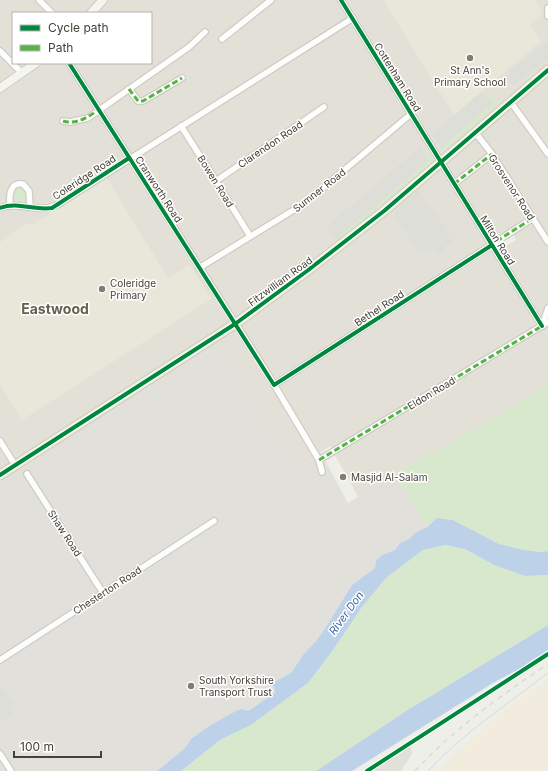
<svg xmlns="http://www.w3.org/2000/svg" width="548" height="771" font-family="Inter,sans-serif">
<style>
.residential{fill:#e3e1d7;fill-rule:evenodd}
.commercial{fill:#f1ecdd}
.industrial{fill:#e2e0db}
.education{fill:#e9e7da}
.green{fill:#d8e8cc}
.parking{fill:#deded9}
.water{fill:#bdd2e9}
.lines{fill:none;stroke-linecap:round;stroke-linejoin:round}
.street-casing{stroke:#cdccc7;stroke-width:8}
.secondary-casing{stroke:#cdccc1;stroke-width:10}
.primary-casing{stroke:#d0ccb8;stroke-width:11}
.street{stroke:#fdfdfc;stroke-width:5.5}
.secondary{stroke:#f5f5ef;stroke-width:8}
.primary{stroke:#efeee4;stroke-width:9}
.tram{stroke:#d9d9d8;stroke-width:1}
.rail{stroke:#d9d9d8;stroke-width:1.5;stroke-dasharray:5 5;stroke-linecap:butt}
.quiet{stroke:#57b346;stroke-width:3;stroke-dasharray:6 3;stroke-linecap:butt}
.cycleway-casing{stroke:#fff;stroke-width:6}
.cycleway{stroke:#00873e;stroke-width:4}
.poi-dot{fill:#807e75;stroke:#fff;stroke-width:1.5}
.labels{text-anchor:middle;stroke-width:3;stroke-linejoin:round;paint-order:stroke}
.poi-label{font-size:10px;fill:#444136;stroke:#fff;text-anchor:start}
.street-label{font-size:10px;fill:#444136;stroke:#fff}
.water-label{font-size:11px;font-style:italic;fill:#3a67a6;stroke:#fff}
.district-label{font-size:14px;font-weight:bold;fill:#66604f;stroke:#fff}
</style>
<rect width="100%" height="100%" fill="#efefea"/>
<path class="residential" d="M0,0H548V385L465,435L394,474L358,497L330,446L295,471L226,364L228,363L214,339L0,483ZM13,13H151V63H13ZM513,234L516,240L501,249L498,243Z"/>
<path class="commercial" d="M548,679V771H435L507,708Z"/>
<g class="industrial">
<path d="M215,339L228,362L227,364L295,471L321,453L348,503L394,474L427,527L415,533L409,539L400,543L395,550L382,555L375,568L352,585L326,627L316,641L303,655L291,673L270,684L274,687L275,693L248,711L242,709L209,726L192,738L184,749L157,771H0V483Z"/>
<path d="M411,745L412,754L401,771H371Z"/>
</g>
<g class="education">
<path d="M386,0H535L539,6L542,15L529,25L541,41L454,115L384,1Z"/>
<path d="M106,177L168,278L190,265L211,299L22,420L0,385V242L28,222L31,226Z"/>
</g>
<g class="green">
<path d="M484,90L497,105L448,147H441L491,104L482,92Z"/>
<path d="M427,150L431,158V161L429,164L342,237L340,235L428,160L424,153Z"/>
<circle cx="20" cy="195" r="7"/>
<path d="M548,385V551L541,552L524,550L499,544L453,520L437,518L427,527L394,474L465,435Z"/>
<path d="M445,545L465,549L494,565L525,576L548,575V625L406,711L316,771H181L220,740L251,725L308,683L333,650L362,607L386,578L423,550Z"/>
</g>
<g class="parking">
<path d="M548,41V59L512,86L504,76Z"/>
<path d="M482,92L492,104L441,147L431,135Z"/>
<path d="M420,147L429,160L335,240L326,227Z"/>
<path d="M419,190L431,209L433,208L446,229L452,243L445,246V248L438,254L434,249L425,254L422,249L417,252L393,212Z"/>
<path d="M0,684L14,706L11,708L14,713L0,722Z"/>
</g>
<g class="water">
<path d="M437,518L453,520L499,544L524,550L541,552L548,551V575L525,576L494,565L465,549L445,545L423,550L386,578L362,607L333,650L308,683L251,725L220,740L181,771H157L184,749L192,738L209,726L236,711L242,709L248,711L275,693L274,687L270,684L291,673L303,655L316,641L326,627L352,585L375,568L376,561L382,555L395,550L400,543L409,539L415,533L427,527Z"/>
<path d="M548,625V650L519,669L493,683L352,771H316L406,711Z"/>
</g>
<g class="lines">
<defs>
<g id="street">
<path d="M39,0L52,13"/>
<path d="M341,0L542,326"/>
<path d="M548,8V16"/>
<path d="M222,39L271,0"/>
<path d="M0,51L22,73"/>
<path d="M69,63L266,371L319,460L322,472"/>
<path d="M129,89L138,101H143L182,78"/>
<path d="M510,101L548,154"/>
<path d="M63,121L70,122L88,118L189,47L205,32"/>
<path d="M181,126L216,181L250,236"/>
<path d="M475,132L492,154L548,242"/>
<path d="M216,181L324,107"/>
<path d="M454,184L492,154"/>
<path d="M10,205C9,195 10,182 23,184L29,191L30,207"/>
<path d="M0,208C19,201 39,214 57,205L353,18"/>
<path d="M199,268L305,203L411,114"/>
<path d="M542,326L548,308"/>
<path d="M274,385L533,218"/>
<path d="M0,441L15,465"/>
<path d="M319,460L548,322"/>
<path d="M27,474L103,593"/>
<path d="M0,660L214,521"/>
<path d="M0,754L11,771"/>
</g>
<g id="secondary">
<path d="M91,13L103,0"/>
<path d="M0,88L36,63"/>
</g>
<path id="primary" d="M0,475L235,324L307,271L384,211L548,70"/>
</defs>
<use href="#street" class="street-casing"/>
<use href="#secondary" class="secondary-casing"/>
<use href="#primary" class="primary-casing"/>
<use href="#street" class="street"/>
<use href="#secondary" class="secondary"/>
<use href="#primary" class="primary"/>
<path class="tram" d="M428,771C463,733 507,705 548,673"/>
<path class="rail" d="M415,771C454,729 500,696 548,664"/>
<g class="quiet">
<path d="M129,89L138,101H143L182,78"/>
<path d="M63,121C76,125 89,117 99,109"/>
<path d="M454,184L492,154"/>
<path d="M489,246L533,218"/>
<path d="M319,460L542,326"/>
</g>
<defs>
<g id="cycleway">
<path d="M341,0L542,326"/>
<path d="M69,63L274,385L492,245"/>
<path d="M0,208C18,201 34,211 52,208L129,158"/>
<path d="M0,475L235,324L307,271L384,211L548,70"/>
<path d="M367,771L548,654"/>
</g>
</defs>
<use href="#cycleway" class="cycleway-casing"/>
<use href="#cycleway" class="cycleway"/>
</g>
<g class="poi-dot">
<circle cx="470" cy="58" r="4"/>
<circle cx="102" cy="289" r="4"/>
<circle cx="343" cy="477" r="4"/>
<circle cx="191" cy="686" r="4"/>
</g>
<g class="labels">
<g class="poi-label">
<text x="470" y="74" text-anchor="middle">St Ann's<tspan x="470" dy="12">Primary School</tspan></text>
<text x="110" y="287">Coleridge<tspan x="110" dy="12">Primary</tspan></text>
<text x="351" y="481">Masjid Al-Salam</text>
<text x="199" y="684">South Yorkshire<tspan x="199" dy="12">Transport Trust</tspan></text>
</g>
<g class="street-label">
<text transform="translate(398 77) rotate(58)" y="4">Cottenham Road</text>
<text transform="translate(270 144) rotate(-34)" y="4">Clarendon Road</text>
<text transform="translate(84 177) rotate(-33)" y="4">Coleridge Road</text>
<text transform="translate(216 181) rotate(58)" y="4">Bowen Road</text>
<text transform="translate(512 187) rotate(57)" y="4">Grosvenor Road</text>
<text transform="translate(159 189) rotate(57)" y="4">Cranworth Road</text>
<text transform="translate(319 190) rotate(-38)" y="4">Sumner Road</text>
<text transform="translate(498 240) rotate(58)" y="4">Milton Road</text>
<text transform="translate(280 281) rotate(-36)" y="4">Fitzwilliam Road</text>
<text transform="translate(379 308) rotate(-33)" y="4">Bethel Road</text>
<text transform="translate(431 393) rotate(-31)" y="4">Eldon Road</text>
<text transform="translate(65 533) rotate(57)" y="4">Shaw Road</text>
<text transform="translate(107 590) rotate(-33)" y="4">Chesterton Road</text>
</g>
<g class="water-label">
<text transform="translate(346 613) rotate(-54)" y="4">River Don</text>
</g>
<g class="district-label">
<text x="55" y="314">Eastwood</text>
</g>
</g>
<rect x="12" y="12" width="140" height="52" fill="#ffffff" stroke="#b4b3af"/>
<rect x="20" y="25" width="20" height="6" fill="#00873e" stroke="#b4b3af"/>
<text x="48" y="32" font-size="12" fill="#444136">Cycle path</text>
<rect x="20" y="45" width="20" height="6" fill="#57b346" stroke="#b4b3af"/>
<text x="48" y="52" font-size="12" fill="#444136">Path</text>
<path d="M14 751v6h87v-6" fill="none" stroke="#444136" stroke-width="2"/>
<text x="20" y="751" font-size="12" fill="#444136" stroke="#ffffff" stroke-width="3" paint-order="stroke">100 m</text>
</svg>
